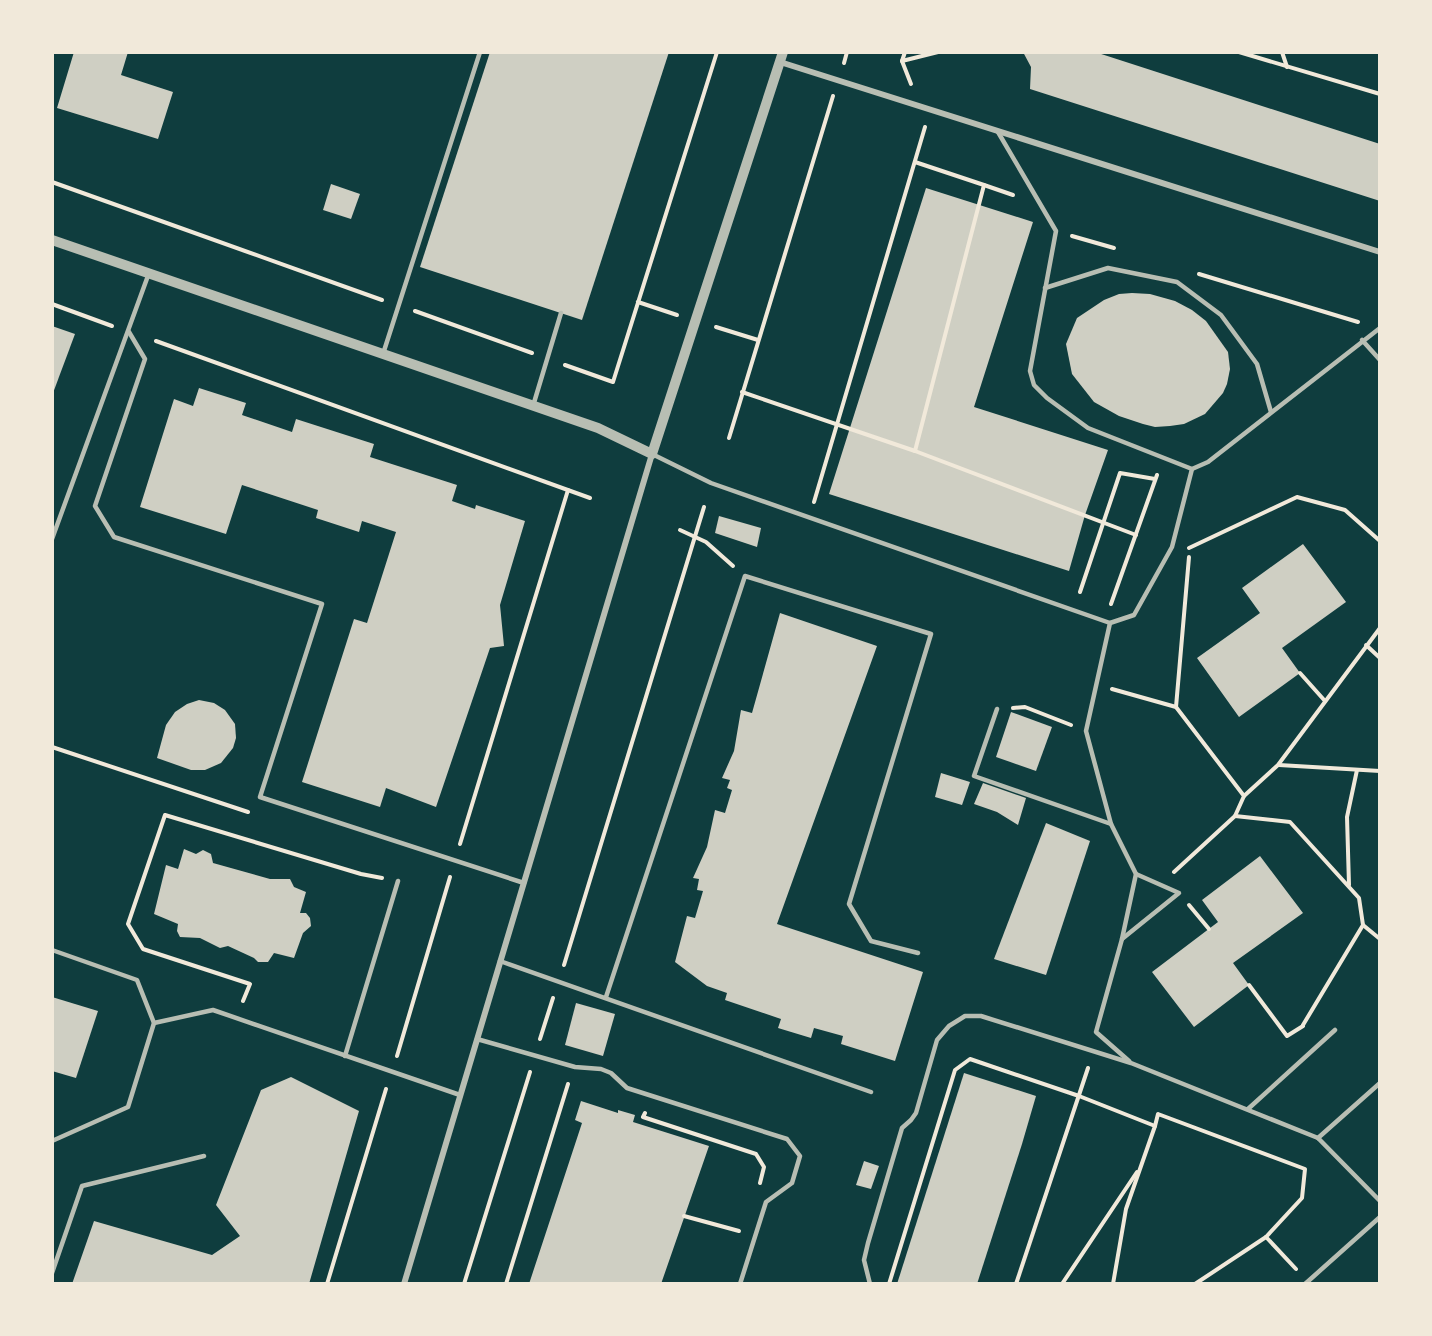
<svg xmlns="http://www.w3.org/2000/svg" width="1432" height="1336" font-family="Arial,sans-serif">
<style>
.building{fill:#cfcfc3}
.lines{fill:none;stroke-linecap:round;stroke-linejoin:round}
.path{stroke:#f1e9da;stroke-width:4}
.service{stroke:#b8beb3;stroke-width:4.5}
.minor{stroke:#b8beb3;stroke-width:6}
.tertiary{stroke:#b8beb3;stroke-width:10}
</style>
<rect width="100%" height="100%" fill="#0f3d3e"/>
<g class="building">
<path d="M74,52H128L121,75L173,92L158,139L57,108Z"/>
<path d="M490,52H669L582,320L420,267Z"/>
<path d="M1023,52H1095L1380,144V201L1030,89L1031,67Z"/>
<path d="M331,184L360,194L351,219L323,210Z"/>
<path d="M926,188L1033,222L974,407L1108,450L1085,515L1069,571L829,494Z"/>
<path d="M1132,293L1150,294L1175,301L1192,310L1206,321L1228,352L1230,369L1227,384L1223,393L1205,414L1184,424L1170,426L1155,427L1143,424L1119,416L1094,402L1072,374L1066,344L1077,318L1104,300L1119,294Z"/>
<path d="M52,326L75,334L53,393H52Z"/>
<path d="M199,388L246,403L242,415L292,432L296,419L374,444L370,457L457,485L452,501L475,509L476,505L525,521L500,605L504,646L490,648L436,807L386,788L380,807L302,782L354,619L367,623L396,532L362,521L359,532L316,518L318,510L242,485L226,534L140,507L174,399L193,406Z"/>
<path d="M719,516L761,528L757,547L715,533Z"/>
<path d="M1303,544L1346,602L1282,648L1300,673L1239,717L1197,658L1260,613L1242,588Z"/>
<path d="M780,613L877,646L777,924L923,972L895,1061L841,1044L843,1036L814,1028L811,1038L778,1028L781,1019L725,1000L727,993L707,986L675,962L687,916L695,918L703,891L697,890L699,879L693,878L707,847L715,810L725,813L732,790L727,788L730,780L722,778L734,751L741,710L752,713Z"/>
<path d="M199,700L214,703L225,710L235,724L236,738L233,748L221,763L205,770H191L157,758L166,725L175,712L187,704Z"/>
<path d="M1011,712L1052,727L1036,771L996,757Z"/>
<path d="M941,773L970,782L962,805L935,797Z"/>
<path d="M983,783L1026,798L1018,825L997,812L974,804Z"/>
<path d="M1046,823L1090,841L1046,975L994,959Z"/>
<path d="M184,849L196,854L203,850L211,854L213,863L270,879H290L294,887L306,892L300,913H306L310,918L311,926L303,933L294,958L274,953L268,962H258L254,958L228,946L220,948L200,938L180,937L177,931L178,924L154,914L166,865L178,869Z"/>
<path d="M1260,856L1303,913L1233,963L1249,985L1194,1027L1152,972L1218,922L1202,900Z"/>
<path d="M52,997L98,1011L76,1078L52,1071Z"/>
<path d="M576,1003L615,1014L603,1056L565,1045Z"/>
<path d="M964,1073L1036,1096L1022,1144L977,1284H897Z"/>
<path d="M291,1077L359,1111L309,1284H72L94,1221L212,1255L240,1236L216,1205L261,1090Z"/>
<path d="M581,1101L618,1113V1110L635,1115L633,1122L709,1146L661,1284H529L582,1123L575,1120Z"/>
<path d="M864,1161L879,1166L871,1189L856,1185Z"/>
</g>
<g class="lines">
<g class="path">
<path d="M905,52L902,61L911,84"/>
<path d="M1239,52L1380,94"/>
<path d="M1282,52L1287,67"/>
<path d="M902,61L938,52"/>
<path d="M844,63L847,52"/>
<path d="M52,182L382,300"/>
<path d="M984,185L1013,195"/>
<path d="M1072,236L1114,248"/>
<path d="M1199,274L1358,322"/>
<path d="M638,302L677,315"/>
<path d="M52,304L112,326"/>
<path d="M415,311L532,353"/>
<path d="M716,327L758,340"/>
<path d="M156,341L590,498"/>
<path d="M565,365L613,382L717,52"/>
<path d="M742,392L915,451L1136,535"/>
<path d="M729,438L833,96"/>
<path d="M915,451L984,185L915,162"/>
<path d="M814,502L925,127"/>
<path d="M680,530L706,542L733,566"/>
<path d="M1189,548L1297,497L1345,510L1380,541"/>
<path d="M1080,592L1120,473L1155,479"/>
<path d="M1111,604L1157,475"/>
<path d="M1366,645L1380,658"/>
<path d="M1300,673L1325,701"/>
<path d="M1112,689L1176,707L1244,796L1235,816L1174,872"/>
<path d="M1176,707L1189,557"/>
<path d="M1013,708L1025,707L1071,725"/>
<path d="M52,747L248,812"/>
<path d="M1279,765L1380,771"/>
<path d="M1244,796L1278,765L1380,628"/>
<path d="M1235,816L1290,822L1359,898L1363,925L1303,1025"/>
<path d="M460,844L568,490"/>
<path d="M1349,885L1347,817L1357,770"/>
<path d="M1189,905L1209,929"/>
<path d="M1363,925L1380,939"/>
<path d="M564,965L704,507"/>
<path d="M1249,985L1287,1036L1303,1026"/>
<path d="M243,1001L250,984L143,949L128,924L165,815L361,874L382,878"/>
<path d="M540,1039L553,998"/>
<path d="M397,1056L450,877"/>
<path d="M645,1113L643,1117L756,1154L764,1167L760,1183"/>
<path d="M1155,1126L1158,1114L1305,1169L1302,1198L1266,1237L1195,1284"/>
<path d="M684,1216L739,1231"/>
<path d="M1266,1237L1296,1269"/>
<path d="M327,1284L386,1089"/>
<path d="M464,1284L530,1072"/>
<path d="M506,1284L568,1084"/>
<path d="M889,1284L955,1070L970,1059L1079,1096L1155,1126L1126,1209L1113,1284"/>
<path d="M1016,1284L1088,1068"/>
<path d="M1062,1284L1137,1172"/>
</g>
<g class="service">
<path d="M998,132L1056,231L1030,371L1034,385L1047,398L1088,428L1192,469"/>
<path d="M1045,288L1108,268L1177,282L1221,315L1257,364L1271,412"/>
<path d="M129,332L145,359L95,506L114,537L322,604L260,797L524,883"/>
<path d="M1362,340L1380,360"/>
<path d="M383,354L480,52"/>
<path d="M533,406L561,313"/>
<path d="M652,454L711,483L1110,623L1134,615L1172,547L1192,469L1208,462L1380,328"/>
<path d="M52,539L149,273"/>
<path d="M1110,623L1086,731L1111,824L1136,874L1122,939L1096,1032L1129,1061"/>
<path d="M997,709L974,776L1111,824"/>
<path d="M1122,939L1179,893L1136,874"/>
<path d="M52,950L137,980L154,1023L128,1107L52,1141"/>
<path d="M500,961L871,1092"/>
<path d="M606,997L745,576L931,634L849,904L871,941L918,953"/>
<path d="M154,1023L213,1010L460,1095"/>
<path d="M477,1039L575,1067L601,1069L611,1073L627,1088L787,1139L800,1156L792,1183L766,1202L740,1284"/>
<path d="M345,1056L398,881"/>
<path d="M1248,1109L1335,1030"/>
<path d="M1318,1138L1380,1083"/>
<path d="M52,1273L82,1186L204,1156"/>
<path d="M870,1284L864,1260L868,1243L902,1128L911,1120L916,1113L937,1040L949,1026L965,1016H981L1131,1063L1318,1138L1380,1201"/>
<path d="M1305,1284L1380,1217"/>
</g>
<g class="minor">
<path d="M780,62L1380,252"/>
<path d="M404,1284L652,454"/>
</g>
<path class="tertiary" d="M52,240L598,428L652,454L783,52"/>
</g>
<rect width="1432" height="1336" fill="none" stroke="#f1e9da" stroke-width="108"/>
</svg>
